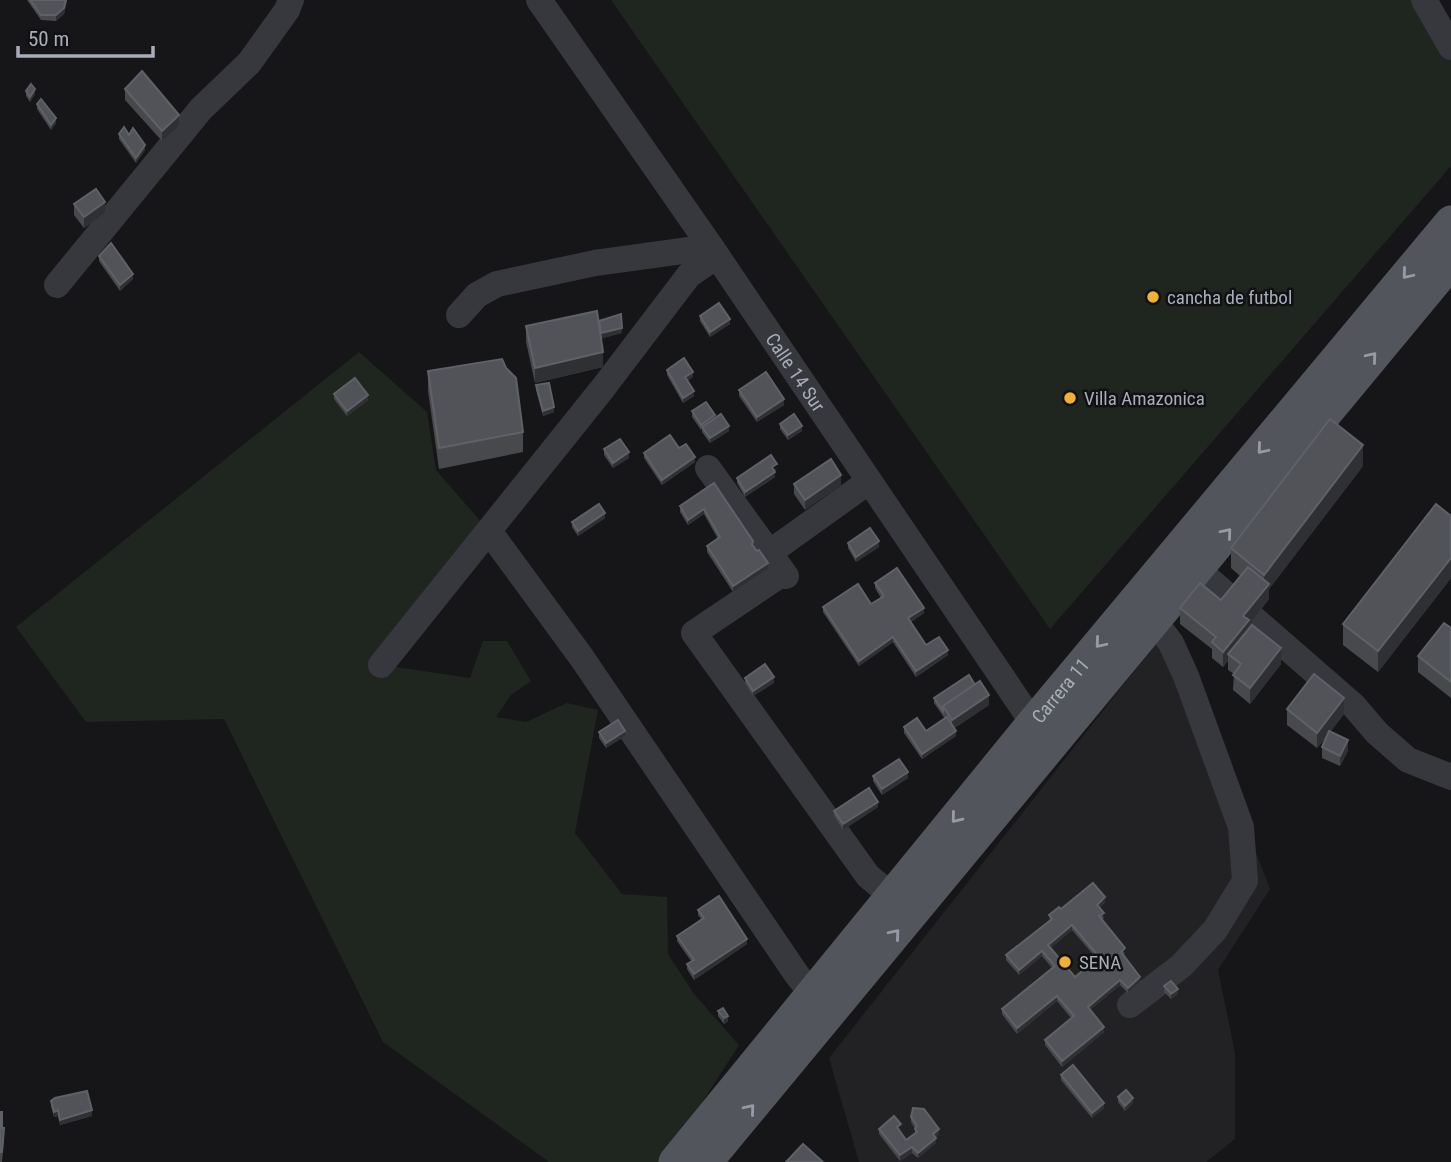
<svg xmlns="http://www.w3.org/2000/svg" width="1451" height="1162" font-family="'Roboto Condensed',sans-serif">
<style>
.built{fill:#222225}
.green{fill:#1e261f}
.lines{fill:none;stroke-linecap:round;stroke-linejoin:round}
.minor{stroke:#37383d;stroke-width:26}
.major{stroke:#53555c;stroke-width:33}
.wall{fill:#47494d;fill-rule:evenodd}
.shaded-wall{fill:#2f3033}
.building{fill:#525359;stroke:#5f6168;stroke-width:2;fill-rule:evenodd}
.oneway{stroke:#979ba6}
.poi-dot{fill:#f2b134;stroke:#111113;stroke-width:2.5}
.labels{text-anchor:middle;stroke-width:5;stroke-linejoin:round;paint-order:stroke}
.poi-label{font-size:19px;fill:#a8adb8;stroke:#111113;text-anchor:start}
.street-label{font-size:19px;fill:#a8adb8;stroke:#111113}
</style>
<rect width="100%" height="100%" fill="#161618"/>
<path class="built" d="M1169,627L1270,889L1218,970L1235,1053V1139L1206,1162H859L829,1058Z"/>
<g class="green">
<path d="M611,0H1411L1451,59V166L1050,629Z"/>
<path d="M359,352L427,412L436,470L489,531L382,665L470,678L483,641H507L531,681L511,695L496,717L526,722L567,703L598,710L575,833L622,894L667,897L668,954L694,994L739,1045L664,1162H549L383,1042L224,719L86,722L16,627Z"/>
</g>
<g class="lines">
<g class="minor">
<path id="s1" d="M539,0L711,247L1033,723L1046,733"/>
<path d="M1424,0L1451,47"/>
<path d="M57,285L201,109L249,63L287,10L291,0"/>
<path d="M459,315L477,295L497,284L595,263L711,247"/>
<path d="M708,468L786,576"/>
<path d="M489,531L582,658L797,975L812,993"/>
<path d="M769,553L868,482"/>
<path d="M1197,569L1353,705L1377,733L1408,760L1451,777"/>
<path d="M783,573L694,633L868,876L892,896"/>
<path d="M381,665L603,388L689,275L717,256"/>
<path d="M1130,1005L1181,966L1215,930L1245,881L1241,827L1186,676L1171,643L1154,621L1141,611"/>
</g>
<g class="major">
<path id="s2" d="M675,1162L1033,723L1451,222"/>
<path d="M706,1162L1451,262"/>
</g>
</g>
<g class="wall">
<path d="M27,0H67L64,14L56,21L41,20Z"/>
<path d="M125,89L179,126L162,141L125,100Z"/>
<path d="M26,91L35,94L30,102L26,96Z"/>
<path d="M37,104L56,123L51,130L37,109Z"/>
<path d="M119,134L129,135L145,150L136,163L119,139Z"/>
<path d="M74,204L105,213L84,228L74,215Z"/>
<path d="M99,256L133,279L120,291L99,261Z"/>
<path d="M700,316L730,324L710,337L700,321Z"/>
<path d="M599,321L622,333L601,338L603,367L535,383L526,342V326Z"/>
<path d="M506,368L523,432V452L439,469L428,391V371Z"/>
<path d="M667,370L693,377L687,381L694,396L683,403L667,375Z"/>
<path d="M536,385L554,412L543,416L536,390Z"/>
<path d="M739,390L784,405L757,422L739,396Z"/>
<path d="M334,394L368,400L347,416L334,399Z"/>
<path d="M692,411L715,419L729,431L710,443L702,432V429L701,430L692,417Z"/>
<path d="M780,424L802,431L788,440L780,429Z"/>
<path d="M679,448L695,462L662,485L644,458V453Z"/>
<path d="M604,449L629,458L613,468L604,455Z"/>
<path d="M1363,466L1269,589V599L1249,625V629L1281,664L1250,704L1233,690L1234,674L1228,670V661L1223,667L1212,658V649L1180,624V608L1221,600L1240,576L1231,568V548Z"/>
<path d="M777,469L775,470V477L745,497L737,483V478Z"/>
<path d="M714,483L768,569L733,592L707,552V546L718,539L704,514L688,525L680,512V506Z"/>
<path d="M794,484L841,485L805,510L794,494Z"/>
<path d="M1451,516V578L1378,672L1343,645V624Z"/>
<path d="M605,518L578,536L572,527V522Z"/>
<path d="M848,543L879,547L856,562L848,548Z"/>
<path d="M875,583L924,613L911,622L926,645L948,655L916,677L893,642L859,666L823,612V607L871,604L881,598L875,588Z"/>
<path d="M1451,628V698L1418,672V656Z"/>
<path d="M745,678L774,683L753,696L745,683Z"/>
<path d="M934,698L989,705L954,728L956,736L922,759L904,733V727L926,731L945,719L934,703Z"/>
<path d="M1287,709L1344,714L1330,732L1348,751L1340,766L1322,758V747L1328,735L1317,748L1287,725Z"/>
<path d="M599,732L625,736L606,748L599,738Z"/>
<path d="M873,776L908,778L882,795L873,781Z"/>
<path d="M878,807L843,830L834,816V811Z"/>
<path d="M1105,902L1099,908L1104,918L1102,920L1125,954L1123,955L1140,982L1128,993L1120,985L1090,1010L1104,1032L1062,1067L1045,1045V1040L1071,1018L1057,1001L1017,1034L1002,1014V1009L1052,968L1042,956L1019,975L1006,960V955L1050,921L1049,915L1061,909ZM1072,930L1097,959L1075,977L1050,948Z"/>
<path d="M698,910L747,944L694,980L687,969V964L691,961L677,941V936L701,919L698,915Z"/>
<path d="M1164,986L1178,994L1171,999L1164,992Z"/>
<path d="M718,1011L728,1021L724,1024L718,1016Z"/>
<path d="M1061,1075L1104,1108L1092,1118L1061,1080Z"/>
<path d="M1118,1097L1133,1103L1125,1111L1118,1102Z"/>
<path d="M51,1101L92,1116L60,1125L58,1116L54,1117L51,1106Z"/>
<path d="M0,1112L4,1138L2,1162H0Z"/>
<path d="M911,1117L939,1134L936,1137V1143L918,1158L912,1153L900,1161L879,1134V1129L901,1130L899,1131L906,1140L915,1133V1129L911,1122Z"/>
</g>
<g class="shaded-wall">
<path d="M66,0H67L64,14L56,21V15Z"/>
<path d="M35,89V94L30,102V97Z"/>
<path d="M179,115V126L162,141V131Z"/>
<path d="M56,118V123L51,130V125Z"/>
<path d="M145,145V150L136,163V158Z"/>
<path d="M105,202V213L84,228V217Z"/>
<path d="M133,274V279L120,291V285Z"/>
<path d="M730,319V324L710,337V332Z"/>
<path d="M622,328V333L601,339V333Z"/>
<path d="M603,352V367L535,383V368Z"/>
<path d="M693,372V377L685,383V377Z"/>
<path d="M694,391V396L683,403V398Z"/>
<path d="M368,395V400L347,416V411Z"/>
<path d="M784,399V405L757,422V417Z"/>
<path d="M554,407V412L543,416V411Z"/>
<path d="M715,415V421L702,427V429L701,430V425Z"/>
<path d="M729,426V431L710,443V438Z"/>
<path d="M802,426V431L788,440V435Z"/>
<path d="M1363,445V466L1269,589V599L1249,625V636L1228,654V661L1223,667V652L1243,616L1264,590V575Z"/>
<path d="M629,452V458L613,468V463Z"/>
<path d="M695,457V462L662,485V480Z"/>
<path d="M775,472V477L745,497V492Z"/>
<path d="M841,475V485L805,510V500Z"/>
<path d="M704,509V514L688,525V520Z"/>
<path d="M605,513V518L578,536V531Z"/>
<path d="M879,541V547L856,562V557Z"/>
<path d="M1451,558V578L1378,672V651Z"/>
<path d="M768,563V569L733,592V586Z"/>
<path d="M924,608V613L908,624V618Z"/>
<path d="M893,637V642L859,666V661Z"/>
<path d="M1281,648V664L1250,704V688Z"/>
<path d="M948,650V655L916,677V671Z"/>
<path d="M774,677V683L753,696V691Z"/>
<path d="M989,695V705L952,730V720Z"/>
<path d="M1344,698V714L1317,748V733Z"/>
<path d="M625,731V736L606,748V743Z"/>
<path d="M956,731V736L922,759V754Z"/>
<path d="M1348,740V751L1340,766V756Z"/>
<path d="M908,772V778L882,795V789Z"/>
<path d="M878,802V807L843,830V824Z"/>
<path d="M1105,897V902L1097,910V905Z"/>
<path d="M1072,925V930L1048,951V945Z"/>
<path d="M747,939V944L694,980V974Z"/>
<path d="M1042,951V956L1019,975V970Z"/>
<path d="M1140,977V982L1128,993V988Z"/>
<path d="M1120,980V985L1088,1012V1007Z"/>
<path d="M1178,989V994L1171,999V994Z"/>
<path d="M1057,996V1001L1017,1034V1028Z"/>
<path d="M728,1016V1021L724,1024V1018Z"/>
<path d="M1104,1027V1032L1062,1067V1061Z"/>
<path d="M1133,1098V1103L1125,1111V1106Z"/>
<path d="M1104,1103V1108L1092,1118V1113Z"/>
<path d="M58,1110V1116L54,1117V1112Z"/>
<path d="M92,1110V1116L60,1125V1120Z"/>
<path d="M939,1129V1134L933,1139V1134Z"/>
<path d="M936,1138V1143L918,1158V1153Z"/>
<path d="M912,1147V1153L900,1161V1155Z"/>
</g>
<g class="building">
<path d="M30,0H66L64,8L56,15H41Z"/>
<path d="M142,71L179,115L162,131L125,89Z"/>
<path d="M31,84L35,89L30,97L26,91Z"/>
<path d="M41,99L56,118L51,125L37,104Z"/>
<path d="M124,127L129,135L133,128L145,145L136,158L119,134Z"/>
<path d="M96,189L105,202L84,217L74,204Z"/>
<path d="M111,243L133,274L120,285L99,256Z"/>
<path d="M719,303L730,319L710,332L700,316Z"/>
<path d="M597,311L603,352L535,368L526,326Z"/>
<path d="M621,314L622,328L601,333L599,321Z"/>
<path d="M684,358L693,372L685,377L694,391L683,398L667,370Z"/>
<path d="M502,359L506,368L516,378L523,432L439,448L428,371Z"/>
<path d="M766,372L784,399L757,417L739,390Z"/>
<path d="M355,378L368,395L347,411L334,394Z"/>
<path d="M549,383L554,407L543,411L536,385Z"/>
<path d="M706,402L715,415L701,425L692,411Z"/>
<path d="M721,414L729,426L710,438L702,427Z"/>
<path d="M794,414L802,426L788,435L780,424Z"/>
<path d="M1330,419L1363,445L1264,575L1231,548Z"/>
<path d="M670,435L679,448L686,444L695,457L662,480L644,453Z"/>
<path d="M620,439L629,452L613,463L604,449Z"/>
<path d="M771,455L777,464L772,467L775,472L745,492L737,478Z"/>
<path d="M831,459L841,475L805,500L794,484Z"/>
<path d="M714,483L753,541L752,545L757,551L759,550L768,563L733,586L707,546L720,537L704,509L688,520L680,506Z"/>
<path d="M599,504L605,513L578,531L572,522Z"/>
<path d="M1436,504L1451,516V558L1378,651L1343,624Z"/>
<path d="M870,528L879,541L856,557L848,543Z"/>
<path d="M1248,567L1269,584L1243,616L1249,620L1223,652L1212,642L1216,637L1180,608L1200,583L1221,600Z"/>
<path d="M897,568L924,608L908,618L926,645L939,637L948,650L916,671L893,637L859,661L823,607L858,584L871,604L884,596L875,583Z"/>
<path d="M1444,623L1451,628V682L1418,656Z"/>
<path d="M1252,625L1281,648L1250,688L1233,675L1241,664L1228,654Z"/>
<path d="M765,664L774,677L753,691L745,678Z"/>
<path d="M1314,674L1344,698L1317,733L1287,709Z"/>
<path d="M969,675L975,685L943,706V711L934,698Z"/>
<path d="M980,681L989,695L952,720L943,706Z"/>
<path d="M947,717L956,731L922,754L904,727L917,718L926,731Z"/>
<path d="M618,720L625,731L606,743L599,732Z"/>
<path d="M1329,731L1348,740L1340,756L1322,747Z"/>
<path d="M899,759L908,772L882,789L873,776Z"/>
<path d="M869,788L878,802L843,824L834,811Z"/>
<path d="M1093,883L1105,897L1097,905L1104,913L1099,916L1125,948L1121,952L1140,977L1128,988L1120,980L1088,1007L1104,1027L1062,1061L1045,1040L1074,1016L1057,996L1017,1028L1002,1009L1055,966L1042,951L1019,970L1006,955L1052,919L1049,915L1059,907L1061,909ZM1072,925L1099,957L1075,977L1048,945Z"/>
<path d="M719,896L747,939L694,974L687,964L694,960L677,936L704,918L698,910Z"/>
<path d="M1171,981L1178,989L1171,994L1164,986Z"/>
<path d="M723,1008L728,1016L724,1018L718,1011Z"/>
<path d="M1073,1065L1104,1103L1092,1113L1061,1075Z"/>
<path d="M1126,1090L1133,1098L1125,1106L1118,1097Z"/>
<path d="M87,1091L92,1110L60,1120L58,1110L54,1112L51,1101L55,1098Z"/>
<path d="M913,1108L924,1109L939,1129L933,1134L936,1138L918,1153L912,1147L900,1155L879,1129L894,1116L901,1124L897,1127L906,1140L917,1132L915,1129L917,1126L911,1117Z"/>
<path d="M0,1112H2V1128H4L2,1152H0Z"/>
<path d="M803,1144L823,1162H786Z"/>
</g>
<defs><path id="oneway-chevron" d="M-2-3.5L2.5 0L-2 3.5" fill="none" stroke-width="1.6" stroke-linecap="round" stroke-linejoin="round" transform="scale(1.75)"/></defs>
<g class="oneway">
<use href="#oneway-chevron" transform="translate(1407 274) rotate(130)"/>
<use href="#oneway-chevron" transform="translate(1372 357) rotate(-50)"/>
<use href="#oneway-chevron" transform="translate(1262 449) rotate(130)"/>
<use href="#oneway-chevron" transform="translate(1227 533) rotate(-50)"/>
<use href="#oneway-chevron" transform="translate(1100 643) rotate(130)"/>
<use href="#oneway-chevron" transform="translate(956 818) rotate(129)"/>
<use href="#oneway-chevron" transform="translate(895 934) rotate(-50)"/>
<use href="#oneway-chevron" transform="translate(750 1109) rotate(-50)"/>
</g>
<g class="poi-dot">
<circle cx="1153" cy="297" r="7"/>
<circle cx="1070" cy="398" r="7"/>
<circle cx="1065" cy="962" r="7"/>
</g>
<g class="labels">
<g class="poi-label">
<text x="1167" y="304">cancha de futbol</text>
<text x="1084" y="405">Villa Amazonica</text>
<text x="1079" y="969">SENA</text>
</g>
<g class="street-label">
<text dy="7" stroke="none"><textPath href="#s1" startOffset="452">Calle 14 Sur</textPath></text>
<text dy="7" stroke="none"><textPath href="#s2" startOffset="609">Carrera 11</textPath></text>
</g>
</g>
<path d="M18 46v10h135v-10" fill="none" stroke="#a8adb8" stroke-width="3.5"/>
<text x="28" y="46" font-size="21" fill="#a8adb8" stroke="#111113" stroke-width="5" paint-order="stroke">50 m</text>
</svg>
